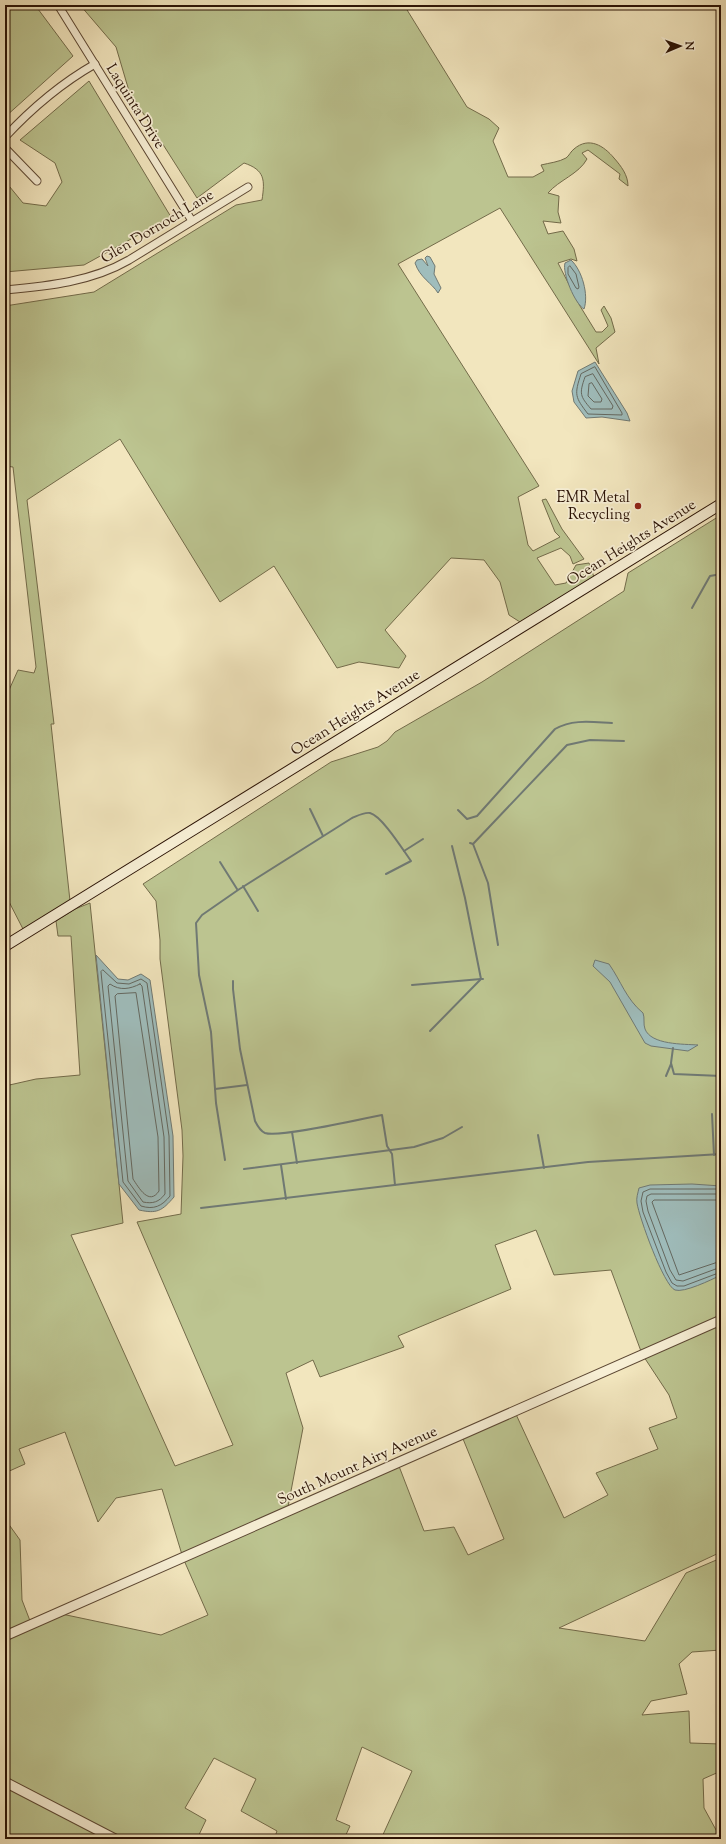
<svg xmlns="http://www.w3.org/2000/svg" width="726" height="1844" font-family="'Sorts Mill Goudy',serif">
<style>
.green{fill:#bcc490;stroke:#736b4a;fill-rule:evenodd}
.water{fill:#9fbdbc;stroke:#707973}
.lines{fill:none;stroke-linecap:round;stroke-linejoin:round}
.shore{stroke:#646860;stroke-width:1}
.stream{stroke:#707973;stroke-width:2}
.minor-casing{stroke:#5c4733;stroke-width:9}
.tertiary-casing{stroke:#5c4733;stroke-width:11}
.secondary-casing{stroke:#2a1205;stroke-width:12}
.minor{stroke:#f7efd5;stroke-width:7}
.tertiary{stroke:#f7efd5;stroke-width:9}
.secondary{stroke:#f7efd5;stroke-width:10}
.poi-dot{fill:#8f2418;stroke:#f7efd5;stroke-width:1.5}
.labels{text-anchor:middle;stroke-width:3.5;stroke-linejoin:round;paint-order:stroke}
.street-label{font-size:15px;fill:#2a1205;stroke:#f7efd5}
.poi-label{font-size:15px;fill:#2a1205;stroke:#f7efd5;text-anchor:end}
</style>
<rect width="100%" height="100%" fill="#f2e6be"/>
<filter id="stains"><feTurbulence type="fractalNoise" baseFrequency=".005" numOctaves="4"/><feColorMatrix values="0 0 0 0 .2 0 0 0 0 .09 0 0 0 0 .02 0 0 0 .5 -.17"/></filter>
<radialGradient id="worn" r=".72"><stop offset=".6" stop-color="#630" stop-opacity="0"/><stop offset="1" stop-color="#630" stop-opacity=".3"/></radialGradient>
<g class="green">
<path d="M10,5H35L73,56L5,117V11Z"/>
<path d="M80,5H404L467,107L489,119L499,128L493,141L508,177H533L544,171L541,165C549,163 559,162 566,158C569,156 571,151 574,149C589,136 604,146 614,158C621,166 628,175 628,186L619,179L620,174L588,150L582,153L587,159C579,174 559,180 548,193L559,196L558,212L561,223L543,221L548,234L563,231L574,249L577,261L571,259L558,263L580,306L596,332H602L608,326L601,310L604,306L611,318L615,332L596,348L599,364L500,208L398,264L539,486L518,497L528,545L533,551L560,537L555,532L542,500L546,499L562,529L584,559L573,564L570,556L561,548L537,558L555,585L566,583L576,565L589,563L594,577L520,622L509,615L500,582L484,560L451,558L385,630L406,656L399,668L359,662L337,668L274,566L220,602L120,439L27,500L54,724H51L70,901L23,929L5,894V699L18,670L34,673L36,667L13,467L5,466V306L94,292L236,205L262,200C265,180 265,170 244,163L197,198L129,91L116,47Z"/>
<path d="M89,81L171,217L84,265L5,272V181L23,203L46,206L62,182L55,163L20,140Z"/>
<path d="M721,515V1552L559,1628L645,1641L686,1573L721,1558V1650L692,1652L679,1664L687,1694L651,1701L642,1715L689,1711L690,1743L721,1744V1771L703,1779L704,1808L721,1839H381L412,1771L362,1747L336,1820L350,1826L344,1839H274L277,1831L241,1811L256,1779L214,1758L185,1808L206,1820L197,1839H5V1519L20,1540L22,1600L32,1626L57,1613L161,1635L208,1615L183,1558L162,1489L116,1498L98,1522L65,1432L19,1449L25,1464L5,1473V1086L36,1079L80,1075L71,936H58L56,921L75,909L90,903L123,1223L71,1235L175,1466L233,1445L137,1222L181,1214L183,1156L182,1130L160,959V940L156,901L143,884L331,762L378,747L387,741L395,732L482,682L624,591L628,573ZM536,1230L554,1275L611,1270L642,1354L669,1395L677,1418L649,1428L658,1449L596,1473L608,1495L564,1518L514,1410L461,1434L504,1539L468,1555L454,1527L424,1531L397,1461L287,1512L303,1428L286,1373L313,1360L320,1377L404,1347L398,1336L511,1289L495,1245Z"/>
</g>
<g class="water">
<path d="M427,256L430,257L435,266L434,274L441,288L438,293C432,283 420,278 415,263L417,260L422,259L428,266L425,258Z"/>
<path d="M571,260C582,270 589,295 584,309C575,304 562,273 565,263Z"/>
<path d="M595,362L627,413L630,421L602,417L586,418L574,402L572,391L578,371Z"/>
<path d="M96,955L118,979L128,980L141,974L150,980L173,1136L174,1197C162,1211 157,1214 139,1210L119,1184Z"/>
<path d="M595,960L609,964C621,981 626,999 643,1013C645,1018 643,1024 645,1029C651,1045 684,1044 698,1045L688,1051L651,1046L645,1043L610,982L593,966Z"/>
<path d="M692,1184L721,1186V1275C711,1280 684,1293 675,1290C664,1286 639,1217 637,1203C636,1198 638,1193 639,1188L650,1185Z"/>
</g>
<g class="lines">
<g class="shore">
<path d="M570,266L576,274L579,287L578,289L576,288L568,274V268Z"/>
<path d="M595,367L622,413V415L588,414C575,397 574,395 581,374Z"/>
<path d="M593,374L613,406L612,409H591C580,396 579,394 585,377Z"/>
<path d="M592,383L602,399L601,402H594L588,396L589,384Z"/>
<path d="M103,970L117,983L129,984L141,979L147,983L169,1136L170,1196C162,1206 154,1210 141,1206L123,1182L102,982L101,972Z"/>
<path d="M140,984L142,986L164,1137L165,1194C159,1202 153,1204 143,1202L128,1181L108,986L110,984C120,991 130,989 140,984Z"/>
<path d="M136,993L158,1137L159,1191C149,1206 139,1188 133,1179L115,996L117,994Z"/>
<path d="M721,1189H650L643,1192L641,1201L643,1212L666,1272L672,1283L677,1286H684L721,1272"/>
<path d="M721,1194H651L647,1196L646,1201L648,1211L670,1270L676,1280L683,1281L721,1267"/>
<path d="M721,1200H654L652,1202L679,1275L721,1261"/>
</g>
<g class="stream">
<path d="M692,608L710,576L721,574"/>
<path d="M310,809L323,836"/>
<path d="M458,810L467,819L477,816L555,729C573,719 591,722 612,723"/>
<path d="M470,843L473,844L488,883L498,945"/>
<path d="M473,844L567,745L590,740L624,741"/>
<path d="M452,846L465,898L481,979H483"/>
<path d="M404,851L423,839"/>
<path d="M220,862L237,889"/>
<path d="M243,886L258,911"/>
<path d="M233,981V989L240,1049L255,1121C257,1125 260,1131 265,1133C280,1138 361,1119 382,1115L387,1146L392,1154L395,1185"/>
<path d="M412,985L481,979"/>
<path d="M430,1031L481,979"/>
<path d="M673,1048L671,1063L674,1074L721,1076"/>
<path d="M666,1076L671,1064"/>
<path d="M215,1089L247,1085"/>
<path d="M712,1114L714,1155"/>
<path d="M292,1132L297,1163"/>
<path d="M538,1135L544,1168"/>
<path d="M225,1160L216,1103L211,1032L199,975L196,923L202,915L238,890L352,818C357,816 364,812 370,813C382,816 403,850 411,861L386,874"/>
<path d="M281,1165L286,1199"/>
<path d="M244,1169L414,1147L443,1138L462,1127"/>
<path d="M201,1208L588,1162L721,1154"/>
</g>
<defs>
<g id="minor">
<path d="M58,5L192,221"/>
<path d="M5,137C32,108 60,84 95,64"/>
<path d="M5,148L37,181"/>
<path d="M5,290C48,286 91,282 129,260L248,187"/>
</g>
<g id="tertiary">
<path d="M5,1636L721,1320"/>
<path d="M5,1782L115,1839"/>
</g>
<path id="secondary" d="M5,946L721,504"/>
</defs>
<use href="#minor" class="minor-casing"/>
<use href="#tertiary" class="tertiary-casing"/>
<use href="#secondary" class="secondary-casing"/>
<use href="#minor" class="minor"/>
<use href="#tertiary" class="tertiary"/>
<use href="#secondary" class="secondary"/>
</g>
<circle class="poi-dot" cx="638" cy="506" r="4"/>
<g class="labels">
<g class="street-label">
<text transform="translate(136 106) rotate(58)" y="5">Laquinta Drive</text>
<text transform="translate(157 226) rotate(-31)" y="5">Glen Dornoch Lane</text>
<text transform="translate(631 542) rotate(-32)" y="5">Ocean Heights Avenue</text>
<text transform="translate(355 712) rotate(-32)" y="5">Ocean Heights Avenue</text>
<text transform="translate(357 1465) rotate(-24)" y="5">South Mount Airy Avenue</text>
</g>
<g class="poi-label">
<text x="630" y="502">EMR Metal<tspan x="630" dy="17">Recycling</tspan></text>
</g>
</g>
<rect width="726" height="1844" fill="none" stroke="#f2e6be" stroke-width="20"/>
<rect x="6" y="6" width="714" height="1832" fill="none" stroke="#2a1205" stroke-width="2"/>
<rect x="10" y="10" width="706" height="1824" fill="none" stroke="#2a1205"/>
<g transform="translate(680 46) rotate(88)" stroke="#f7efd5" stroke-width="3" paint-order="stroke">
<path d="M0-3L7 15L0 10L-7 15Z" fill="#2a1205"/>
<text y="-6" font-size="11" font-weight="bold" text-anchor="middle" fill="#2a1205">N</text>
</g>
<rect width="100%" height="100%" filter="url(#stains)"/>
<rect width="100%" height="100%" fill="url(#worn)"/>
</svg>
